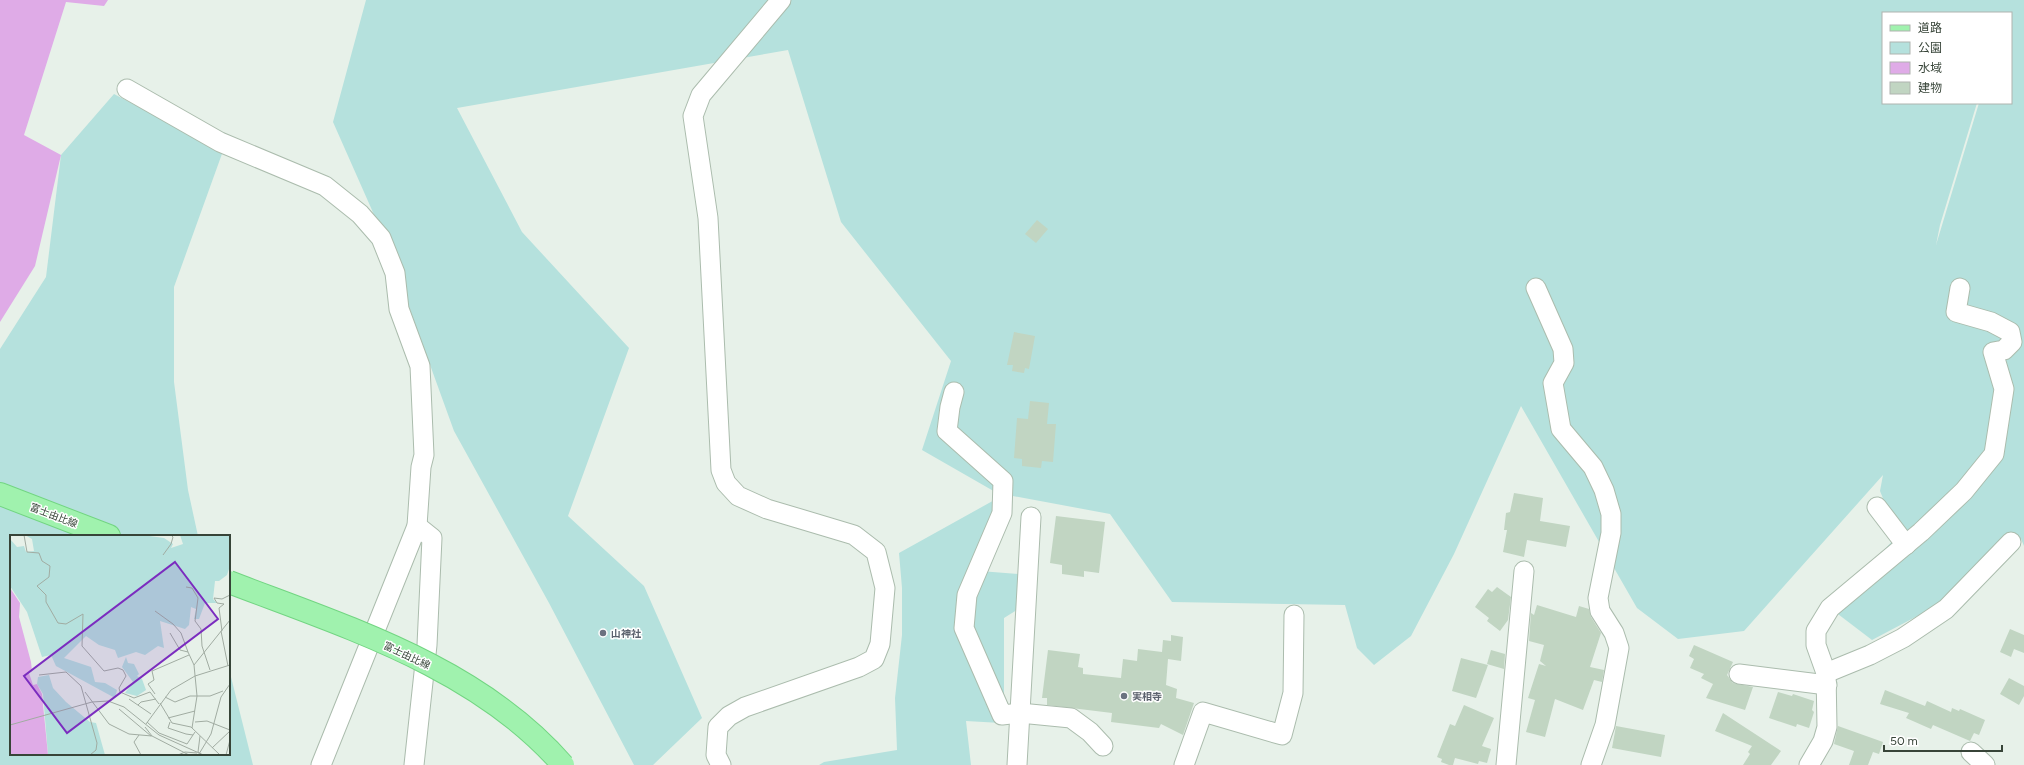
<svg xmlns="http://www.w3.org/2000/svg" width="2024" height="765" font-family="Figtree,'Noto Sans JP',sans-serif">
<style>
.green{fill:#b5e1dd;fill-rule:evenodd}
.water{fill:#dfabe7}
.building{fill:#c1d5c2}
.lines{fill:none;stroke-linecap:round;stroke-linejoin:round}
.minor-casing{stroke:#abbcad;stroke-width:21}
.major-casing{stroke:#72d582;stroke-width:24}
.minor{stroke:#fff;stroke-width:19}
.major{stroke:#a0f2ae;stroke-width:22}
.major-bridge-casing{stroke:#72d582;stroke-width:24;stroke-linecap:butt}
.major-bridge{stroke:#a0f2ae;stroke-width:22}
.worship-dot{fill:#6b7280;stroke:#fff;stroke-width:1.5}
.labels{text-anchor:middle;stroke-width:3;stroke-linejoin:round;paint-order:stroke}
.street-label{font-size:10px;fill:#374438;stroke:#fff}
.worship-label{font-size:10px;font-weight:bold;fill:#5b616d;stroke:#fff;text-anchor:start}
.inset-road{fill:none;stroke:#a1aca2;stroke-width:1}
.view{fill:#7b2cbf;fill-opacity:0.15;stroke:#7b2cbf;stroke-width:2}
.inset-edge{fill:none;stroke:#374438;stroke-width:2}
</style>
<rect width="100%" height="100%" fill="#e7f1e9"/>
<g class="green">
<path d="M366,0H2024V546L2021,539L1942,603L1872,640L1830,608L1898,535L1880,491L1883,475L1744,631L1678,639L1637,608L1521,406L1454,554L1411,636L1374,665L1357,648L1345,605L1172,602L1110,514L997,493L922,450L951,361L841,222L788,50L457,108L522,232L629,348L568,516L644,586L702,718L653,765H634L549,603L454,431L383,235L333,122ZM1883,13H2011V103H1979L1936,245L1940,225L1977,103H1883Z"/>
<path d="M114,94L223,151L174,287V382L188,490L198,536H11V754H229V669L253,765H0V349L46,277L61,155Z"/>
<path d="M998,498L980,571L1018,574L1020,608L1004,618V694L1001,723L966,721L971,765H819L824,762L897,750L895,698L902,635V588L899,553Z"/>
</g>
<path class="water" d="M0,0H108L104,6L66,2L24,135L61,155L35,266L0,322Z"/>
<g class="building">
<path d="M1037,220L1048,229L1036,243L1025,234Z"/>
<path d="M1014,332L1035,336L1029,369L1025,368L1024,373L1012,371L1013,365H1007Z"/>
<path d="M1030,401L1049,403L1047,424H1056L1053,462L1042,461L1041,468L1022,466V459L1014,458L1017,418L1028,419Z"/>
<path d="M1514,493L1543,498L1540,521L1570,526L1566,547L1527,540L1524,557L1503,552L1507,530H1504L1506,513L1510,512Z"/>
<path d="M1056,516L1105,522L1099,573L1084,571V577L1062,574V565L1050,563Z"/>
<path d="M1497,587L1511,597L1508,620L1500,631L1487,621L1489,618L1475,607L1488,589L1492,592Z"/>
<path d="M1537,605L1576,617L1579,606L1589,609L1591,617L1601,633L1590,667L1604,670L1602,682L1594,680L1583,710L1555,699L1545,737L1526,732L1535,700L1528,698L1539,664L1546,666L1540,661L1544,645L1529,641L1531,613L1534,615Z"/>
<path d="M2010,629L2024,635V653L2014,649L2011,657L2000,652Z"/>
<path d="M1171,635L1183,637L1181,661L1168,659L1166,685L1177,689L1176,698L1194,703L1183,735L1161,724L1159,728L1111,722L1112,713L1047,705V698H1042L1048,650L1080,654L1078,667L1083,668V674L1121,678L1123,659L1137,661L1138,649L1162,652L1163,640L1171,641Z"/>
<path d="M1694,645L1733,662L1727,675L1733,683L1753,687L1745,710L1706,698L1713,684L1701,678L1704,674L1690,668L1694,659L1689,656Z"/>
<path d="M1491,650L1505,654L1504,669L1487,664Z"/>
<path d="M1461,658L1488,665L1476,698L1452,691Z"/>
<path d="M2009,678L2024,686V696L2019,705L2000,694Z"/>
<path d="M1885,690L1925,706L1927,701L1951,712L1952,708L1959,711L1960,709L1985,720L1979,735L1974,733L1970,741L1933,725L1931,729L1906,718L1909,713L1880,704Z"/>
<path d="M1778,692L1792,696L1793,694L1814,701L1812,710L1814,712L1809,728L1797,724L1796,727L1769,718Z"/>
<path d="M1464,705L1494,718L1482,746L1491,749L1487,763L1479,761L1478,764L1455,758L1453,765H1449L1441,762L1442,759L1437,757L1450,724L1455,726Z"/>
<path d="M1723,713L1781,751L1771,765H1743L1750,754L1748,752L1752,746L1715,731Z"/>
<path d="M1616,726L1665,735L1661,757L1612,748Z"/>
<path d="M1838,726L1883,742L1879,754L1873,752L1868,765H1849L1854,751L1834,744Z"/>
</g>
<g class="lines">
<defs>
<g id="minor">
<path d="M127,89L220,142L325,186L360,214L381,238L395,273L399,309L420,366L424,455L421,467L417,526L321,765"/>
<path d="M1536,288L1563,349L1564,363L1553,383L1561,429L1593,467L1604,490L1611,514V533L1598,598L1600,611L1614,633L1619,648L1605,725L1591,765"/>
<path d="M954,392L950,407L947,431L1003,481L1002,513L967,595L964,628L1002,715L1020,713L1071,718L1090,732L1103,746"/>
<path d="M1877,507L1906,545"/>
<path d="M1826,673L1870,655L1903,638L1946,609L2011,542"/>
<path d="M1739,674L1827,685"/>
<path d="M1971,752L1985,765"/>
<path d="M414,765L427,645L432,538L417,526"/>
<path d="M721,765L716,755L718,727L729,716L745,707L859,667L874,659L880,644L885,588L876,552L854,535L767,509L738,496L726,483L721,470L708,218L693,116L701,95L781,0"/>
<path d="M1017,765L1031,517"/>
<path d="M1184,765L1203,712L1282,735L1293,693L1294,615"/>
<path d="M1506,765L1524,571"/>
<path d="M1809,765L1823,741L1827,727L1826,673L1816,645V631L1830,608L1921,532L1964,491L1994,454L2004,389L1993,352L2004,350L2012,342L2010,332L1991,322L1956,312L1960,288"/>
</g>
<path id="major" d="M0,494L109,536"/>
</defs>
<use href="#minor" class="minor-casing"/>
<use href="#major" class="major-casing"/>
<use href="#minor" class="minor"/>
<use href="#major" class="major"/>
<defs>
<path id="major-bridge" d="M229,582C346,627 478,667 563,765"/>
</defs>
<use href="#major-bridge" class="major-bridge-casing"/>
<use href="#major-bridge" class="major-bridge"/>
</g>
<g class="worship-dot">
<circle cx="603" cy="633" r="4"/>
<circle cx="1124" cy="696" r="4"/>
</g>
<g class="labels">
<g class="street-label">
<text transform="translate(54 515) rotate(21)" y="4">富士由比線</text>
<text transform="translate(407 655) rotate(25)" y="4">富士由比線</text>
</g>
<g class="worship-label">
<text x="611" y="637">山神社</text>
<text x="1132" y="700">実相寺</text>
</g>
</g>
<g transform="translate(10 535)">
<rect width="220" height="220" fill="#e7f1e9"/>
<path d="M15,0H132L154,3L163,9L161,13L173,9L170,0H220V31L217,40L209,46H205L203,64L207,68H195L189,84H184L186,74L181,72L179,90L175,94L150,86L154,113L148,111L135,120L126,117L108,123L105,115L89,110L76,101L54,123L81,132L85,147L95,148L107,155L105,163L46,131L41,120L32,122L17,77L0,51V4L7,12L14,11L16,17L24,16L22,4ZM116,122L118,128L124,129L129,139L127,141L132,144L136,155L127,161L115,158L123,147L112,132ZM39,140L43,153L56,167L80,187L86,188L95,220H38L33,159L27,149L28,142Z" fill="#b5e1dd"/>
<path d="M0,53L10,68L9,82L21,127L22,136L19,138L23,150L27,149L32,159L38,220H0Z" fill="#dfabe7"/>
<path class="inset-road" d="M14,0L17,17L29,18L32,26L40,31L39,42L27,51L36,60V67L48,88L56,89L73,79L72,111L94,136L108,133L113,135L116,141L109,153L110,157L124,163L140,157L149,169M153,20L161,9L163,2L161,0M176,52L182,53L188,63L185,86L191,94L192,111L200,135M145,76L163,89L171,98L178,117M211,96L218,131M212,96L209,73L214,69L207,68L204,63L212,64L220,60M160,98L170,115L178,117L184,130L187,161L182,193M184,130L220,85M29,140L56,137L71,151L87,208L86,215L80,220M75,157L99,189L119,199L142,201M145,159L138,149L144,145L142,136L179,120M155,162L165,167L180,161H200L213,156M119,164L141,179M150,168L162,188L181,192L210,220M128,170L131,167L146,164M109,174L141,201M158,183L185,176M137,187L149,198L177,209L183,200M160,187L158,193L176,199L183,200L185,197M185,187L197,186L220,195M136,189L161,155L185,141L220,130M0,190L82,167L98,166L114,172L149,200L189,218M135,192L142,201L179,220M129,200L124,207L131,220M190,201L188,217L193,220M202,213L220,196M189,219L201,199L211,162L220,149M168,220L175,217L187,218M216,220L220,205"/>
<path class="view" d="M165,27L208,84L57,198L14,141Z"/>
<rect width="220" height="220" class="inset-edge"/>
</g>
<rect x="1882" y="12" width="130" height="92" fill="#ffffff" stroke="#afb4af"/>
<rect x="1890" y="25" width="20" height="6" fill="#a0f2ae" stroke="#afb4af"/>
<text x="1918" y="32" font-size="12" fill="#374438">道路</text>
<rect x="1890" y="42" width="20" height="12" fill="#b5e1dd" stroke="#afb4af"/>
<text x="1918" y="52" font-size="12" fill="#374438">公園</text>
<rect x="1890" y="62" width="20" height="12" fill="#dfabe7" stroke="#afb4af"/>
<text x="1918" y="72" font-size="12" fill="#374438">水域</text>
<rect x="1890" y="82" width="20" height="12" fill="#c1d5c2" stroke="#afb4af"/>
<text x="1918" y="92" font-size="12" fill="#374438">建物</text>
<path d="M1884 745v6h118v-6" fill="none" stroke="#374438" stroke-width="2"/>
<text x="1890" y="745" font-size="12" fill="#374438" stroke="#ffffff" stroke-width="3" paint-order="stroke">50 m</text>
</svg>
